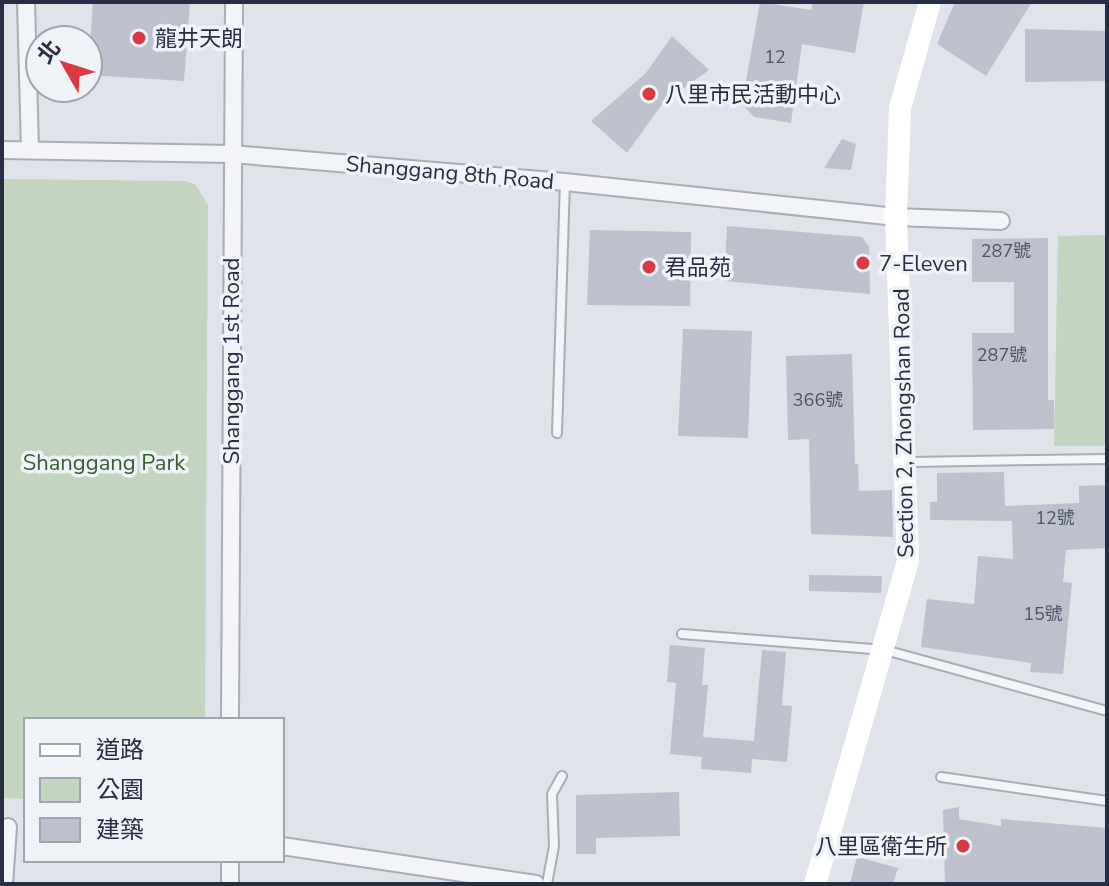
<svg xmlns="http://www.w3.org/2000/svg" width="1109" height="886" font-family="'Nunito Sans','Noto Sans TC',sans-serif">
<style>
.green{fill:#c3d4c0}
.building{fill:#bcc1cd}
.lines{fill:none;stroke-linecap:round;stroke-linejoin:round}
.lane-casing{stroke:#a8adb8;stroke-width:12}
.street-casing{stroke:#a8adb8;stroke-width:20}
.lane{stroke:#f3f4f8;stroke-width:8}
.street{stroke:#f3f4f8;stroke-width:16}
.secondary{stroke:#fff;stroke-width:22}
.poi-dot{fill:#d93a42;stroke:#eff2f7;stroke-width:3}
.labels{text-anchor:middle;stroke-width:7;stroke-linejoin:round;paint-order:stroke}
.number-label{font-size:18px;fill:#4c5366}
.poi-label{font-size:22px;fill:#272e43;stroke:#eff2f7;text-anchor:start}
.street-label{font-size:22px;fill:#272e43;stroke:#eff2f7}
.park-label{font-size:22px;fill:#375f33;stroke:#eff2f7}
</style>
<rect width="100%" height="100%" fill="#e0e3ea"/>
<g class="green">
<path d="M2,179L184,181L195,184L208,205L205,720H26V799L2,798Z"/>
<path d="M1107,235V446H1054L1058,236Z"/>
</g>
<g class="building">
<path d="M93,2H190L184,81L88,75Z"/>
<path d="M760,2L811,10L813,2H864L855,53L802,44L791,123L754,117L742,104Z"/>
<path d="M955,2H1032L986,76L937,44Z"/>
<path d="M1025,29L1107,31V81L1025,82Z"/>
<path d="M672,36L709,70L663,103L627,153L591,121L646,73Z"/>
<path d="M842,139L856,144L851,170L824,168Z"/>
<path d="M727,226L862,237L869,246L870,294L724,281Z"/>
<path d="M590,230L691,232L690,306L587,305Z"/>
<path d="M1048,238V400H1054V429L973,430L972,333H1014V282H972V239Z"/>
<path d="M683,329L752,331L748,438L678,436Z"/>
<path d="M852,354L855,464H858L859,491L892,490L893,537L811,534L809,439L788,440L786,356Z"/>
<path d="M1004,472L1005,506L1079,503V486L1107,485V548L1066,550L1063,582L1072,583L1063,674L1030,672L1031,663L921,647L927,599L974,604L978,556L1013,559L1012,521L930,520V502H937V473Z"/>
<path d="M809,575L882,576L881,593L809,591Z"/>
<path d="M670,645L705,648L702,685H708L703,737L754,741L762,650L786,652L782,705L792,706L787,762L752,759L751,773L701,769L702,757L670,754L676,683L667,682Z"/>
<path d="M679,792L680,836L596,838V854H576V795Z"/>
<path d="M959,807V819L1001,826V819L1107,828V884H945L943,810Z"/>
<path d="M857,857L898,868L893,884H850Z"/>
</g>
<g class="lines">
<defs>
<g id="lane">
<path d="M557,433L565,182"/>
<path d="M908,462L1107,459"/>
<path d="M682,634L885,650L1107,711"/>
<path d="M941,777L1107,801"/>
<path d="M547,884L554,846L552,794L562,776"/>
</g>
<g id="street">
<path d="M26,2L30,150"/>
<path d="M2,150L232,154L565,182L896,217L1001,221"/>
<path d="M230,720L234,2"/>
<path d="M282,846L536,884"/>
<path d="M230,860V884"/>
<path d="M4,884L8,827"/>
</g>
</defs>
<use href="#lane" class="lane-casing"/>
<use href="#street" class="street-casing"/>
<use href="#lane" class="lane"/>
<use href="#street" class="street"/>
<path class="secondary" d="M815,884L908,561L896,217L900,108L930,2"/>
</g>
<g class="poi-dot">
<circle cx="139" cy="38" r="8"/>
<circle cx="649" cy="94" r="8"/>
<circle cx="863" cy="263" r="8"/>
<circle cx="649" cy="267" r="8"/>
<circle cx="963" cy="846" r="8"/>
</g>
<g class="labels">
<g class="number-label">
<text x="775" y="63">12</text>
<text x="1006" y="257">287號</text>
<text x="1002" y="361">287號</text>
<text x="818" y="406">366號</text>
<text x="1055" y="524">12號</text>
<text x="1043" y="620">15號</text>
</g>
<g class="poi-label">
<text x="155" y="46">龍井天朗</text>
<text x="665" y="102">八里市民活動中心</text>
<text x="879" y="271">7-Eleven</text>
<text x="665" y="275">君品苑</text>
<text x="947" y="854" text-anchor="end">八里區衛生所</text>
</g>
<g class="street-label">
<text transform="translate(450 172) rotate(5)" y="8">Shanggang 8th Road</text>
<text transform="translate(231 361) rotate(-90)" y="8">Shanggang 1st Road</text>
<text transform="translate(903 423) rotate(-91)" y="8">Section 2, Zhongshan Road</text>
</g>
<g class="park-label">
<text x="104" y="470">Shanggang Park</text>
</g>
</g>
<rect width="1109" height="886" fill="none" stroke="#272e43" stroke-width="8"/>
<rect x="24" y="718" width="260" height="144" fill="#eff2f7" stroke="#9fa4af" stroke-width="2"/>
<rect x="40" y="744" width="40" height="12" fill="#ffffff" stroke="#9fa4af" stroke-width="2"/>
<text x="96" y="758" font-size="24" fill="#272e43">道路</text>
<rect x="40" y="778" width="40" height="24" fill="#c3d4c0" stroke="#9fa4af" stroke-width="2"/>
<text x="96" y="798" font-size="24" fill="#272e43">公園</text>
<rect x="40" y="818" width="40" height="24" fill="#bcc1cd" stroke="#9fa4af" stroke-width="2"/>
<text x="96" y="838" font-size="24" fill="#272e43">建築</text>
<g transform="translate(64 64) rotate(309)"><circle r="38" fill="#eff2f7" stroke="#9fa4af" stroke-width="2"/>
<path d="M0-6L14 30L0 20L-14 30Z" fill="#d93a42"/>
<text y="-12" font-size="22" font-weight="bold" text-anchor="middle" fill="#272e43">北</text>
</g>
</svg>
